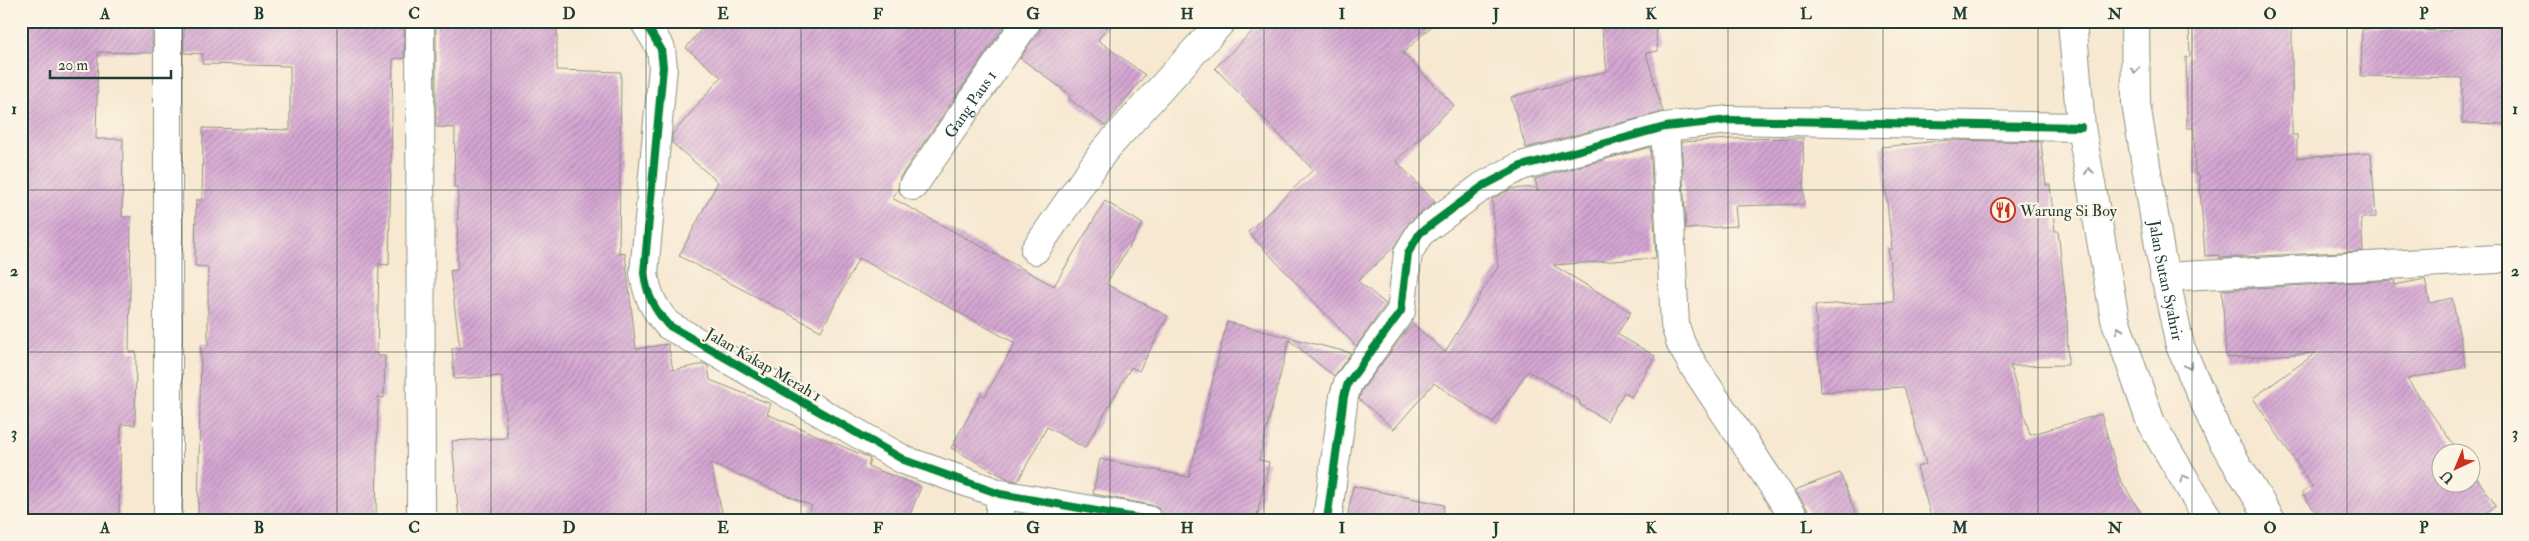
<svg xmlns="http://www.w3.org/2000/svg" width="2529" height="541" font-family="'IM FELL Double Pica',serif">
<style>
.building{fill:url(#building-hatch)}
.lines{fill:none;stroke-linecap:round;stroke-linejoin:round}
.minor-casing{stroke:#8b9282;stroke-width:30}
.minor{stroke:#fff;stroke-width:28}
.cycleway-casing{stroke:#fcf5e5;stroke-width:11}
.cycleway{stroke:#00873e;stroke-width:8}
.oneway{stroke:#8f9e9a}
.grid{fill:none;stroke:#1f3d34;stroke-width:1;stroke-opacity:0.55}
.labels{text-anchor:middle;stroke-width:4.5;stroke-linejoin:round;paint-order:stroke}
.street-label{font-size:16px;fill:#1f3d34;stroke:#fcf5e5}
.poi-label{font-size:16px;fill:#1f3d34;stroke:#fcf5e5;text-anchor:start}
.neatline{fill:none;stroke:#1f3d34;stroke-width:2}
.grid-label{font-size:16px;text-anchor:middle;font-weight:bold;fill:#1f3d34}
</style>
<defs>
<pattern id="building-hatch" width="6" height="6" patternUnits="userSpaceOnUse" patternTransform="scale(1.25)"><rect width="6" height="6" fill="#d5a6d3"/><path d="M-1 1l2-2M0 6l6-6M5 7l2-2" fill="none" stroke="#ac88ac"/></pattern>
</defs>
<rect width="100%" height="100%" fill="#fcf5e5"/>
<filter id="ink" filterUnits="userSpaceOnUse"><feTurbulence type="fractalNoise" baseFrequency=".02" numOctaves="2"/><feDisplacementMap in="SourceGraphic" scale="10" xChannelSelector="R" yChannelSelector="G"/><feConvolveMatrix kernelMatrix="1 2 1 2 8 2 1 2 1" color-interpolation-filters="sRGB"/></filter>
<filter id="wash" filterUnits="userSpaceOnUse"><feTurbulence type="fractalNoise" baseFrequency=".0096" numOctaves="4" result="noise"/><feDisplacementMap in="SourceGraphic" scale="20" xChannelSelector="R" yChannelSelector="G"/><feGaussianBlur stdDeviation="1.12" result="paint"/><feColorMatrix in="noise" values="0 0 0 0 0 0 0 0 0 0 0 0 0 0 0 0 0 1.4 0 .05"/><feComposite in="paint" operator="in"/></filter>
<g filter="url(#wash)">
<rect width="100%" height="100%" fill="#f7e8d1"/>
<g id="blocks">
<g class="building">
<path d="M21,21H152V53L98,52L96,139H123L122,217H131L129,352H136L135,425L121,424L119,520H21Z"/>
<path d="M184,21H404V58L393,59L389,265L379,264L377,356H385L384,398L378,397L376,520H198L201,345H208V267L195,266L196,200H202L203,128L290,130V66L202,64L203,54L184,53Z"/>
<path d="M436,21H557V70L621,72L619,254L625,253L636,349L668,344L673,370L705,364L708,366L710,380L771,404L767,414L865,456L870,459L868,466L921,487L908,520H806L812,506L710,463L724,520H459L452,441L507,438L502,376L454,379L452,348H460L450,271L457,270L458,187H454L455,128L436,127Z"/>
<path d="M708,21H1008L900,177L898,190L892,198L1054,286L1105,201L1143,224L1106,284L1168,316L1139,371L1131,367L1085,448L1047,427L1018,481L1010,480L951,448L981,394L985,396L1015,343L859,258L821,331L679,256L718,182L672,143V135L721,77L686,48Z"/>
<path d="M1042,21H1111L1098,40L1145,75L1105,126L1068,98L1071,95L1020,58L1040,30Z"/>
<path d="M1263,21H1437L1403,53L1454,105L1396,161L1435,202L1410,221L1394,247L1358,281L1386,304L1356,346L1248,232L1313,170L1215,68Z"/>
<path d="M1601,21H1654L1658,51L1646,53L1663,112L1526,148L1511,97L1607,71Z"/>
<path d="M2189,21H2292V135H2297V158L2371,153L2376,217L2361,218L2363,251L2219,258V255L2205,256L2199,174H2195L2194,128H2187L2186,57H2190Z"/>
<path d="M2453,21H2508V124L2462,123V78L2361,76L2362,29L2452,31Z"/>
<path d="M1803,138L1804,204L1735,206L1737,226L1686,229L1681,142L1730,139Z"/>
<path d="M1949,140L2041,142L2046,185H2050L2055,231H2058L2067,313L2068,365L2010,366L2030,435L2101,414L2119,477L2145,520H1932L1917,467L1926,464L1904,387L1821,392L1815,305L1894,301L1888,249H1892L1881,147Z"/>
<path d="M1650,147L1656,258L1553,265L1631,312L1617,334L1655,356L1631,397L1624,392L1607,421L1579,404L1580,401L1528,371L1493,423L1434,383L1394,429L1359,399L1362,390L1412,323L1445,352L1497,268L1498,269L1492,199L1511,189L1534,187L1538,191L1535,179Z"/>
<path d="M2425,279L2430,303L2452,298L2466,367L2407,379L2460,454H2442V484H2472V471L2496,506L2476,520H2321L2302,493L2312,486L2253,398L2316,353L2226,358L2222,290L2394,280L2395,285Z"/>
<path d="M1227,322L1351,353L1334,376L1289,340L1259,460L1269,462L1256,520H1163L1158,508L1151,505L1093,494L1100,459L1189,477Z"/>
<path d="M1840,473L1858,520H1812L1809,511L1795,490Z"/>
<path d="M1353,486L1444,505L1443,520H1347Z"/>
</g>
</g>
</g>
<g filter="url(#ink)">
<use href="#blocks" fill-opacity="0" stroke="#8b9282" stroke-width="1"/>
<g class="lines">
<defs>
<g id="minor">
<path d="M168,21V520"/>
<path d="M420,21L421,520"/>
<path d="M644,21L661,49L663,67L644,273C647,295 654,309 668,325L904,460L1000,494L1148,520"/>
<path d="M2072,21L2081,127L2115,319L2151,423L2209,520"/>
<path id="s1" d="M2135,21L2136,104L2160,252L2180,346L2218,433L2271,520"/>
<path d="M1665,127L1675,325L1681,344L1693,365L1796,520"/>
<path id="s2" d="M913,186L1027,21"/>
<path d="M1035,250L1104,151L1222,21"/>
<path d="M2164,277L2497,259"/>
<path d="M1000,494V520"/>
<path d="M1327,520L1344,396L1348,383L1401,311L1408,253L1420,233L1483,186L1521,166L1665,127L1729,120L2081,127"/>
</g>
</defs>
<use href="#minor" class="minor-casing"/>
<use href="#minor" class="minor"/>
<defs>
<g id="cycleway">
<path d="M644,21L661,49L663,67L644,273C647,295 654,309 668,325L904,460L1000,494L1148,520"/>
<path d="M1327,520L1344,396L1348,383L1401,311L1408,253L1420,233L1483,186L1521,166L1665,127L1729,120L2081,127"/>
</g>
</defs>
<use href="#cycleway" class="cycleway-casing"/>
<use href="#cycleway" class="cycleway"/>
</g>
<defs><path id="oneway-chevron" d="M-2-3.5L2.5 0L-2 3.5" fill="none" stroke-width="1.6" stroke-linecap="round" stroke-linejoin="round" transform="scale(1.25)"/></defs>
<g class="oneway">
<use href="#oneway-chevron" transform="translate(2135 70) rotate(89)"/>
<use href="#oneway-chevron" transform="translate(2089 171) rotate(-100)"/>
<use href="#oneway-chevron" transform="translate(2119 330) rotate(-109)"/>
<use href="#oneway-chevron" transform="translate(2189 366) rotate(67)"/>
<use href="#oneway-chevron" transform="translate(2184 478) rotate(-121)"/>
</g>
</g>
<path class="grid" d="M182,21V520M337,21V520M491,21V520M646,21V520M801,21V520M955,21V520M1110,21V520M1264,21V520M1419,21V520M1574,21V520M1728,21V520M1883,21V520M2038,21V520M2192,21V520M2347,21V520M21,190H2508M21,352H2508"/>
<defs>
<symbol id="restaurant-ring" viewBox="-11 -11 22 22"><circle r="9.5" fill="#fcf5e5" stroke="#c8321e" stroke-width="1.5"/><path d="M-5-6h1v4h1v-4h1v4h1v-4h1v5L-1.5 .5V6h-2V.5L-5-1ZM5-6V6H3V1.5H1.5Q1.5-4 5-6Z" fill="#c8321e"/></symbol>
</defs>
<g fill-rule="evenodd">
<use href="#restaurant-ring" x="1989" y="196" width="28" height="28"/>
</g>
<g class="labels">
<g class="street-label">
<text dy="6" stroke="none"><textPath href="#s2" startOffset="100">Gang Paus 1</textPath></text>
<text dy="6" stroke="none"><textPath href="#s1" startOffset="262">Jalan Sutan Syahrir</textPath></text>
<text transform="translate(764 364) rotate(30)" y="6">Jalan Kakap Merah 1</text>
</g>
<g class="poi-label">
<text x="2020" y="216">Warung Si Boy</text>
</g>
</g>
<rect width="2529" height="541" fill="none" stroke="#fcf5e5" stroke-width="55"/>
<g transform="translate(2456 468) rotate(224)"><circle r="24" fill="#fcf5e5" stroke="#a4ab9e"/>
<path d="M0-4L9 19L0 12L-9 19Z" fill="#c8321e"/>
<text y="-8" font-size="14" font-weight="bold" text-anchor="middle" fill="#1f3d34">U</text>
</g>
<path d="M50 70v8h121v-8" fill="none" stroke="#1f3d34" stroke-width="2.5"/>
<text x="58" y="70" font-size="15" fill="#1f3d34" stroke="#fcf5e5" stroke-width="4" paint-order="stroke">20 m</text>
<rect x="28" y="28" width="2474" height="486" class="neatline"/>
<g class="grid-label">
<text x="105" y="19">A</text>
<text x="259" y="19">B</text>
<text x="414" y="19">C</text>
<text x="569" y="19">D</text>
<text x="723" y="19">E</text>
<text x="878" y="19">F</text>
<text x="1033" y="19">G</text>
<text x="1187" y="19">H</text>
<text x="1342" y="19">I</text>
<text x="1496" y="19">J</text>
<text x="1651" y="19">K</text>
<text x="1806" y="19">L</text>
<text x="1960" y="19">M</text>
<text x="2115" y="19">N</text>
<text x="2270" y="19">O</text>
<text x="2424" y="19">P</text>
<text x="14" y="114">1</text>
<text x="2515" y="114">1</text>
<text x="14" y="276">2</text>
<text x="2515" y="276">2</text>
<text x="14" y="438">3</text>
<text x="2515" y="438">3</text>
<text x="105" y="533">A</text>
<text x="259" y="533">B</text>
<text x="414" y="533">C</text>
<text x="569" y="533">D</text>
<text x="723" y="533">E</text>
<text x="878" y="533">F</text>
<text x="1033" y="533">G</text>
<text x="1187" y="533">H</text>
<text x="1342" y="533">I</text>
<text x="1496" y="533">J</text>
<text x="1651" y="533">K</text>
<text x="1806" y="533">L</text>
<text x="1960" y="533">M</text>
<text x="2115" y="533">N</text>
<text x="2270" y="533">O</text>
<text x="2424" y="533">P</text>
</g>
</svg>
